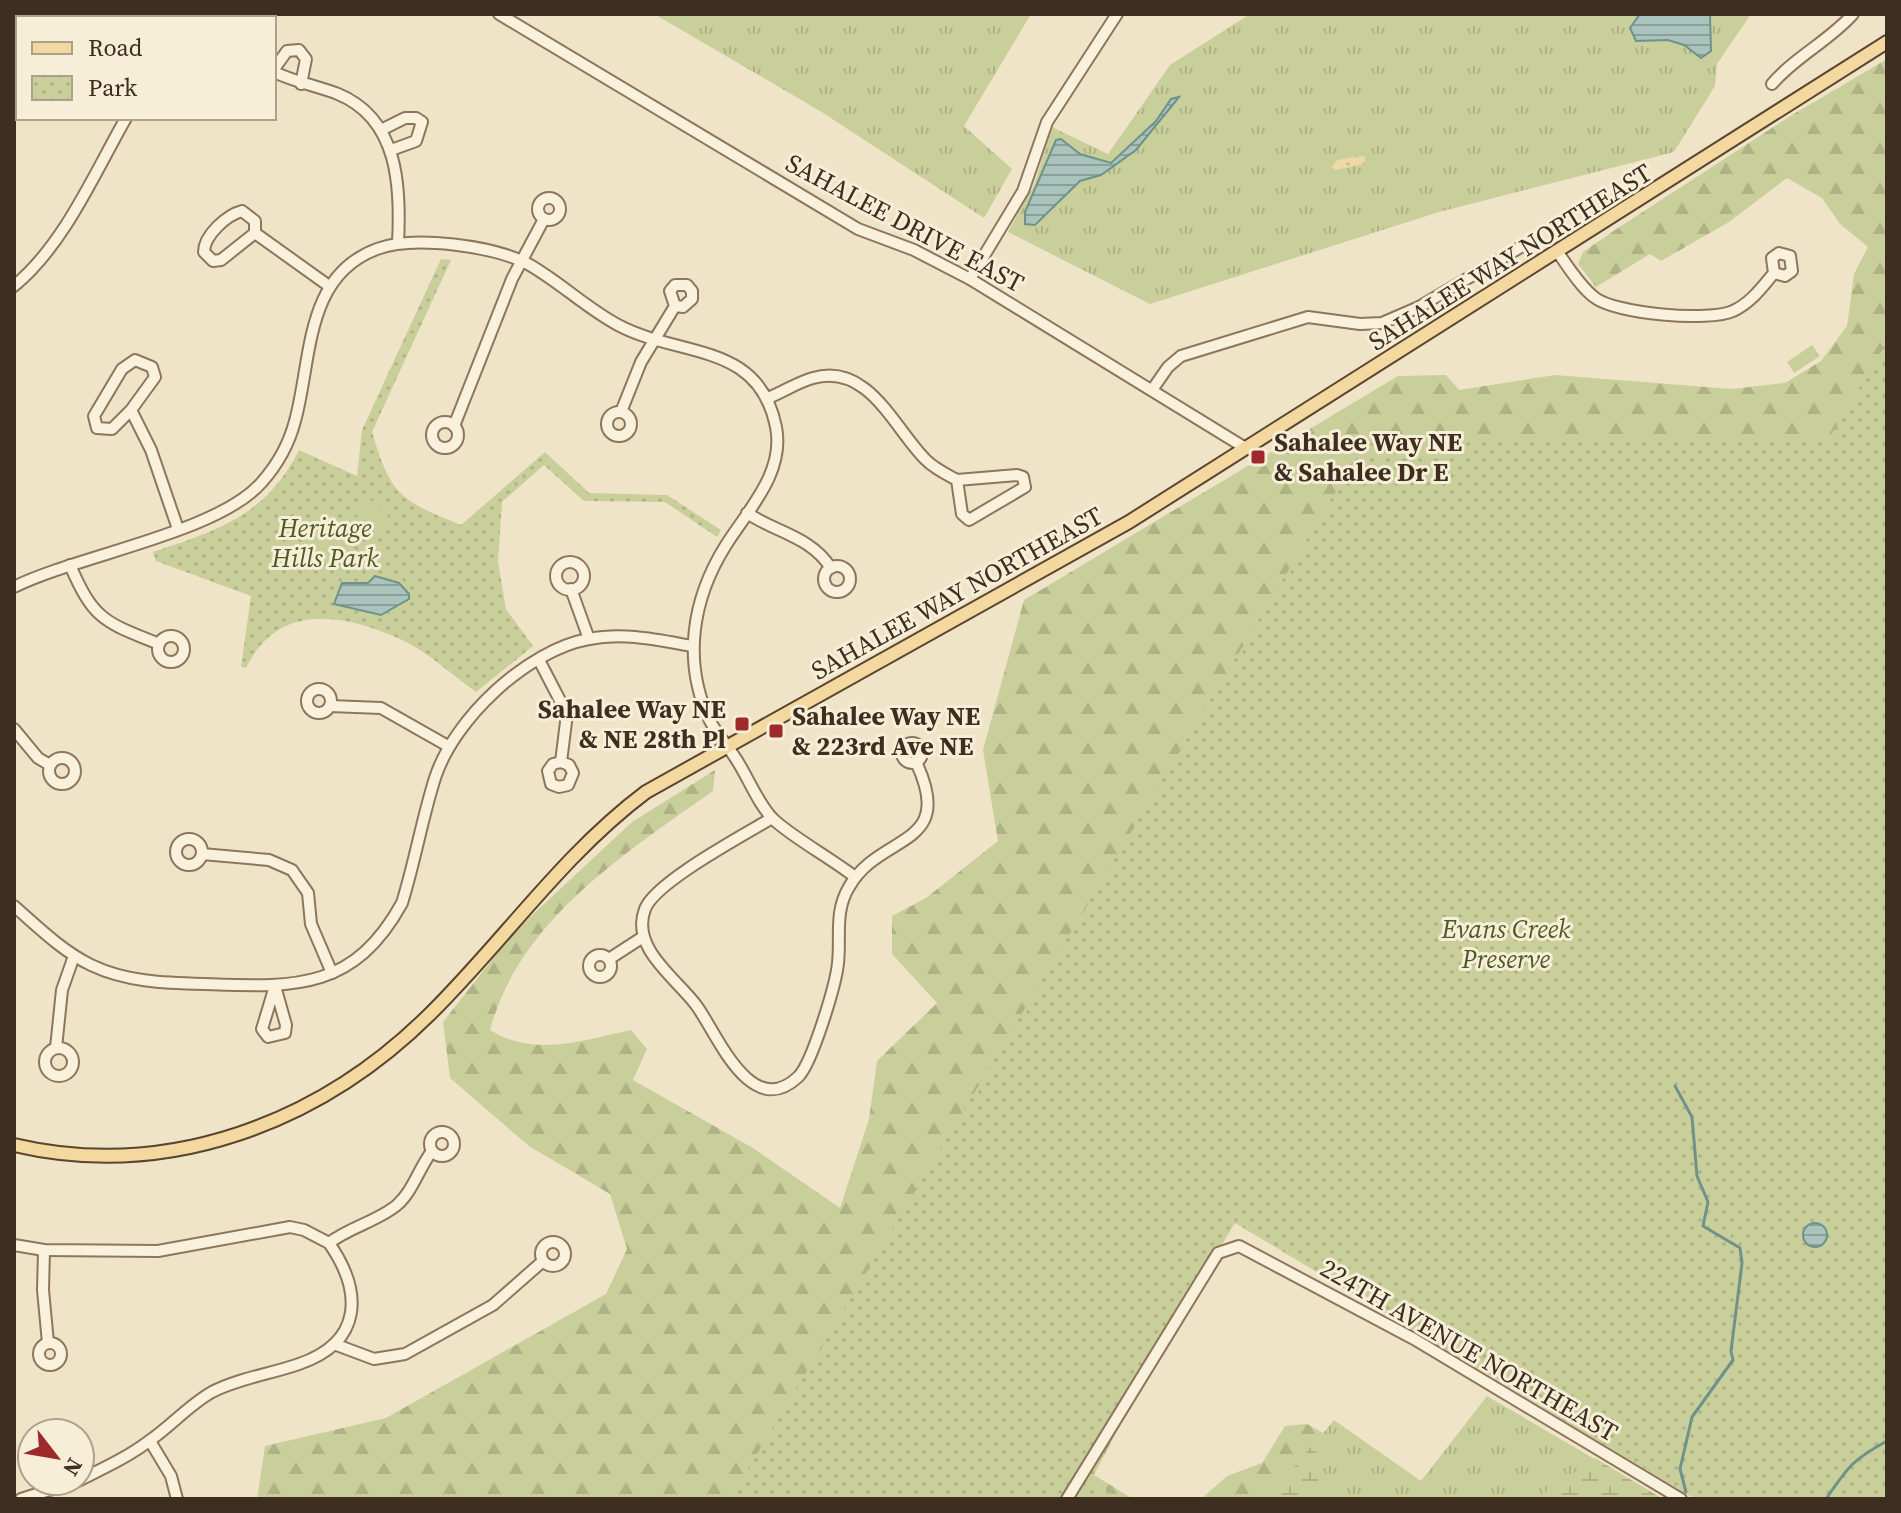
<svg xmlns="http://www.w3.org/2000/svg" width="1901" height="1513" font-family="'Source Serif 4',serif">
<style>
.grass{fill:url(#grass-tufts)}
.forest{fill:url(#forest-firs)}
.wetland{fill:url(#wetland-marsh)}
.sand{fill:url(#sand-dots)}
.park{fill:url(#park-dots)}
.pitch{fill:#c9cf9b}
.water{fill:url(#water-rules);stroke:#6f938a;stroke-width:2}
.lines{fill:none;stroke-linecap:round;stroke-linejoin:round}
.stream{stroke:#6f938a;stroke-width:3}
.minor-casing{stroke:#8d765c;stroke-width:14}
.major-casing{stroke:#5b4430;stroke-width:16}
.minor{stroke:#faf1dc;stroke-width:10}
.major{stroke:#f3d9a0;stroke-width:12}
.poi-dot{fill:#9e2a2b;stroke:#f7eed8;stroke-width:3}
.labels{text-anchor:middle;stroke-width:6;stroke-linejoin:round;paint-order:stroke}
.street-label{font-size:26px;fill:#3d2e20;stroke:#f7eed8}
.poi-label{font-size:26px;font-weight:bold;fill:#3d2e20;stroke:#f7eed8;text-anchor:start}
.park-label{font-size:26px;font-style:italic;fill:#4d5a26;stroke:#f7eed8}
</style>
<defs>
<pattern id="grass-tufts" width="24" height="20" patternUnits="userSpaceOnUse" patternTransform="scale(2)"><rect width="24" height="20" fill="#c9cf9b"/><path d="M3 7l-1-3M5 7V3M7 7l1-3M15 17l-1-3M17 17v-4M19 17l1-3" fill="none" stroke="#aeb285"/></pattern>
<pattern id="forest-firs" width="22" height="20" patternUnits="userSpaceOnUse" patternTransform="scale(2)"><rect width="22" height="20" fill="#c9cf9b"/><path d="M5 1l3.5 6h-7zM16 11l3.5 6h-7z" fill="#aeb285"/></pattern>
<pattern id="wetland-marsh" width="20" height="14" patternUnits="userSpaceOnUse" patternTransform="scale(2)"><rect width="20" height="14" fill="#c9cf9b"/><path d="M1 5h8M5 5V1M11 12h8M15 12V8" fill="none" stroke="#aeb285"/></pattern>
<pattern id="sand-dots" width="8" height="8" patternUnits="userSpaceOnUse" patternTransform="scale(2)"><rect width="8" height="8" fill="#ecd9a5"/><path d="M2 2h.1M6 6h.1" fill="none" stroke="#cbbb8e" stroke-width="1.8" stroke-linecap="round"/></pattern>
<pattern id="park-dots" width="8" height="8" patternUnits="userSpaceOnUse" patternTransform="scale(2)"><rect width="8" height="8" fill="#c9cf9b"/><path d="M2 2h.1M6 6h.1" fill="none" stroke="#aeb285" stroke-width="1.8" stroke-linecap="round"/></pattern>
<pattern id="water-rules" width="6" height="5" patternUnits="userSpaceOnUse" patternTransform="scale(2)"><rect width="6" height="5" fill="#a9c4bc"/><path d="M0 2.5h6" fill="none" stroke="#8ba098"/></pattern>
</defs>
<rect width="100%" height="100%" fill="#f0e4c8"/>
<g class="grass">
<path d="M654,14H1031L964,126L1012,169L984,218L820,111Z"/>
<path d="M1250,14H1751L1717,64L1715,86L1674,152L1439,212L1150,304L1008,232L1034,185L1052,127L1108,154L1170,65Z"/>
<path d="M1487,1396L1663,1499H1268L1334,1420L1421,1481Z"/>
</g>
<g class="forest">
<path d="M1887,59V1262L1415,1308L1408,1328L1216,1204L1130,1406L1094,1475L1133,1499H257L265,1446L386,1418L606,1294L627,1249L610,1194L529,1146L450,1078L443,1022L514,932L632,822L715,770L713,791C625,853 519,921 490,1030C536,1058 582,1040 631,1030L647,1049L633,1080L753,1148L840,1208L869,1119L877,1061L937,1003L892,954V916L926,898L998,841L983,750L1024,600L1398,376L1446,375L1459,390L1555,375L1732,389L1785,383L1821,361L1847,326L1854,274L1868,247L1840,224L1822,198L1787,178L1729,222L1661,261L1650,254L1596,287L1578,264L1583,252L1621,226L1792,115Z"/>
<path d="M1307,1424L1323,1433L1268,1499H1201L1227,1476L1262,1463L1285,1426Z"/>
</g>
<g class="wetland">
<path d="M1313,1444L1323,1474L1320,1499H1268Z"/>
<path d="M1595,1458L1663,1499H1536Z"/>
</g>
<path class="sand" d="M1360,156L1365,157V164L1335,170L1330,166L1338,160Z"/>
<g class="park">
<path d="M441,259L451,260L372,432C391,496 400,500 461,525L545,452L589,493L667,495L721,530L717,537L665,502L584,501L544,465L502,502L498,562L506,609L533,646L476,692C452,675 427,651 400,639C342,613 278,602 246,668L241,667L251,596L156,561L153,552C218,530 266,516 299,450L357,476L362,430Z"/>
<path d="M1887,342V1499H1695L1235,1223L1082,1476L1120,1499H730L1365,443L1828,440Z"/>
</g>
<g class="pitch">
<path d="M1812,345L1820,356L1794,373L1787,362Z"/>
<path d="M363,495L390,513L378,530L352,512Z"/>
<path d="M322,529L350,550L339,564L312,543Z"/>
</g>
<g class="water">
<path d="M1640,14H1710L1711,51L1701,58L1684,45L1668,40L1636,41L1630,28Z"/>
<path d="M1179,97L1136,150L1101,175L1080,181L1035,225L1025,224V212L1056,140L1061,139L1080,154L1111,163L1156,121L1171,99Z"/>
<path d="M375,576L399,583L409,594V599L381,615L334,604L342,583H368Z"/>
<circle cx="1815" cy="1235" r="12"/>
</g>
<g class="lines">
<g class="stream">
<path d="M1675,1086L1692,1117L1697,1176L1708,1202L1703,1226L1740,1248L1742,1263L1731,1351L1733,1360L1692,1417L1680,1469L1686,1492"/>
<path d="M1826,1499C1848,1467 1852,1460 1887,1441"/>
</g>
<defs>
<g id="minor">
<path d="M176,14L182,18"/>
<path d="M499,14L858,229L914,250L970,279L1247,449"/>
<path d="M192,18L194,14"/>
<path d="M274,69L287,51L299,50L306,59L301,84"/>
<path d="M274,72C295,82 317,86 338,94C399,119 401,188 398,243"/>
<path d="M1772,84C1796,56 1829,41 1853,14"/>
<path d="M381,130L405,118H416L422,122L416,141L391,150"/>
<circle cx="549" cy="209" r="11"/>
<path d="M255,233L221,260L213,261L204,252C204,235 227,215 242,211L255,221V233L329,286"/>
<path d="M1559,254C1569,268 1580,286 1594,297C1614,314 1710,322 1733,311C1751,303 1762,287 1774,273L1785,276L1792,271L1790,256L1779,253L1772,258L1774,273"/>
<path d="M970,279L1023,191L1047,122L1117,14"/>
<path d="M14,286C64,245 94,174 126,118"/>
<path d="M1152,390L1168,367L1181,356L1308,317L1360,324L1382,323L1419,307L1536,238"/>
<path d="M768,398C783,392 798,382 813,378C869,362 895,430 926,460C935,469 946,474 957,480L962,514L969,520L1025,487L1023,477L1017,475L957,480"/>
<path d="M131,410L112,429L97,428L94,416L122,369L135,360L152,367L155,377L131,410L151,450L178,529"/>
<path d="M621,412L641,362L675,306L670,291L675,285H687L692,291V299L683,307L675,306"/>
<circle cx="619" cy="424" r="12"/>
<circle cx="445" cy="435" r="13"/>
<path d="M454,426L512,279L544,219"/>
<path d="M747,513C777,533 810,536 831,568"/>
<circle cx="570" cy="576" r="14"/>
<path d="M70,565C94,621 105,622 159,644"/>
<circle cx="837" cy="579" r="13"/>
<path d="M14,587C78,555 218,533 262,482C277,465 289,444 295,421C312,360 304,276 377,249C413,235 495,246 528,264C560,282 586,308 618,325C680,358 759,341 776,427C785,472 749,509 726,545C692,599 682,662 710,721C717,734 728,746 736,759C748,777 758,804 773,819C792,837 832,859 855,877"/>
<path d="M571,589L589,639"/>
<circle cx="171" cy="649" r="13"/>
<path d="M539,660L567,714L561,762L553,764L548,771L551,784L559,787L568,785L573,773L569,765L561,762"/>
<circle cx="319" cy="701" r="12"/>
<path d="M330,706L381,708L448,746"/>
<path d="M14,729L38,758L50,765"/>
<circle cx="912" cy="753" r="10"/>
<circle cx="62" cy="771" r="13"/>
<path d="M772,818C744,835 655,882 645,909C630,948 676,978 696,1005C716,1031 750,1122 798,1077C812,1064 836,984 838,963C841,937 834,912 849,887C880,832 957,849 916,762"/>
<circle cx="189" cy="852" r="13"/>
<path d="M202,854L269,860L292,870L308,893L311,924L332,973"/>
<path d="M14,906C38,927 62,951 91,965C126,982 165,983 204,984C293,987 353,992 402,903C415,861 422,819 435,778C454,719 527,650 589,639C624,632 658,640 692,646"/>
<circle cx="600" cy="966" r="11"/>
<path d="M609,959L643,937"/>
<path d="M275,986L286,1025L285,1033L268,1037L262,1029Z"/>
<circle cx="59" cy="1062" r="14"/>
<path d="M56,1048L62,990L74,956"/>
<circle cx="442" cy="1144" r="12"/>
<circle cx="553" cy="1254" r="12"/>
<path d="M14,1245L44,1250L158,1251L290,1227L304,1230L329,1243C350,1227 378,1221 397,1205C413,1191 419,1168 432,1151"/>
<path d="M44,1250L43,1290L48,1343"/>
<circle cx="50" cy="1354" r="11"/>
<path d="M334,1344L374,1359L405,1354L493,1305L543,1261"/>
<path d="M150,1441L171,1476L177,1499"/>
<path d="M80,1480C104,1468 128,1457 149,1441C171,1426 189,1405 212,1392C239,1378 271,1374 299,1364C363,1342 363,1292 329,1243"/>
<path d="M21,1499L78,1481"/>
<path d="M1067,1499L1218,1253L1239,1246L1414,1339L1681,1499"/>
</g>
<path id="major" d="M14,1145C168,1181 320,1123 430,1014C504,941 562,855 646,792L1129,522L1887,42"/>
</defs>
<use href="#minor" class="minor-casing"/>
<use href="#major" class="major-casing"/>
<use href="#minor" class="minor"/>
<use href="#major" class="major"/>
</g>
<g class="poi-dot">
<rect x="1250" y="449" width="16" height="16" rx="4"/>
<rect x="734" y="716" width="16" height="16" rx="4"/>
<rect x="768" y="723" width="16" height="16" rx="4"/>
</g>
<g class="labels">
<g class="street-label">
<text transform="translate(905 223) rotate(28)" y="9">SAHALEE DRIVE EAST</text>
<text transform="translate(1510 257) rotate(-32)" y="9">SAHALEE WAY NORTHEAST</text>
<text transform="translate(957 593) rotate(-29)" y="9">SAHALEE WAY NORTHEAST</text>
<text transform="translate(1469 1350) rotate(30)" y="9">224TH AVENUE NORTHEAST</text>
</g>
<g class="poi-label">
<text x="1274" y="451">Sahalee Way NE<tspan x="1274" dy="30">&amp; Sahalee Dr E</tspan></text>
<text x="726" y="718" text-anchor="end">Sahalee Way NE<tspan x="726" dy="30">&amp; NE 28th Pl</tspan></text>
<text x="792" y="725">Sahalee Way NE<tspan x="792" dy="30">&amp; 223rd Ave NE</tspan></text>
</g>
<g class="park-label">
<text x="325" y="537">Heritage<tspan x="325" dy="30">Hills Park</tspan></text>
<text x="1506" y="938">Evans Creek<tspan x="1506" dy="30">Preserve</tspan></text>
</g>
</g>
<rect width="1901" height="1513" fill="none" stroke="#3d2e20" stroke-width="32"/>
<rect x="16" y="16" width="260" height="104" fill="#f7eed8" stroke="#ada18e" stroke-width="2"/>
<rect x="32" y="42" width="40" height="12" fill="#f3d9a0" stroke="#ada18e" stroke-width="2"/>
<text x="88" y="56" font-size="24" fill="#3d2e20">Road</text>
<rect x="32" y="76" width="40" height="24" fill="url(#park-dots)" stroke="#ada18e" stroke-width="2"/>
<text x="88" y="96" font-size="24" fill="#3d2e20">Park</text>
<g transform="translate(56 1457) rotate(121)"><circle r="38" fill="#f7eed8" stroke="#ada18e" stroke-width="2"/>
<path d="M0-6L14 30L0 20L-14 30Z" fill="#9e2a2b"/>
<text y="-12" font-size="22" font-weight="bold" text-anchor="middle" fill="#3d2e20">N</text>
</g>
</svg>
